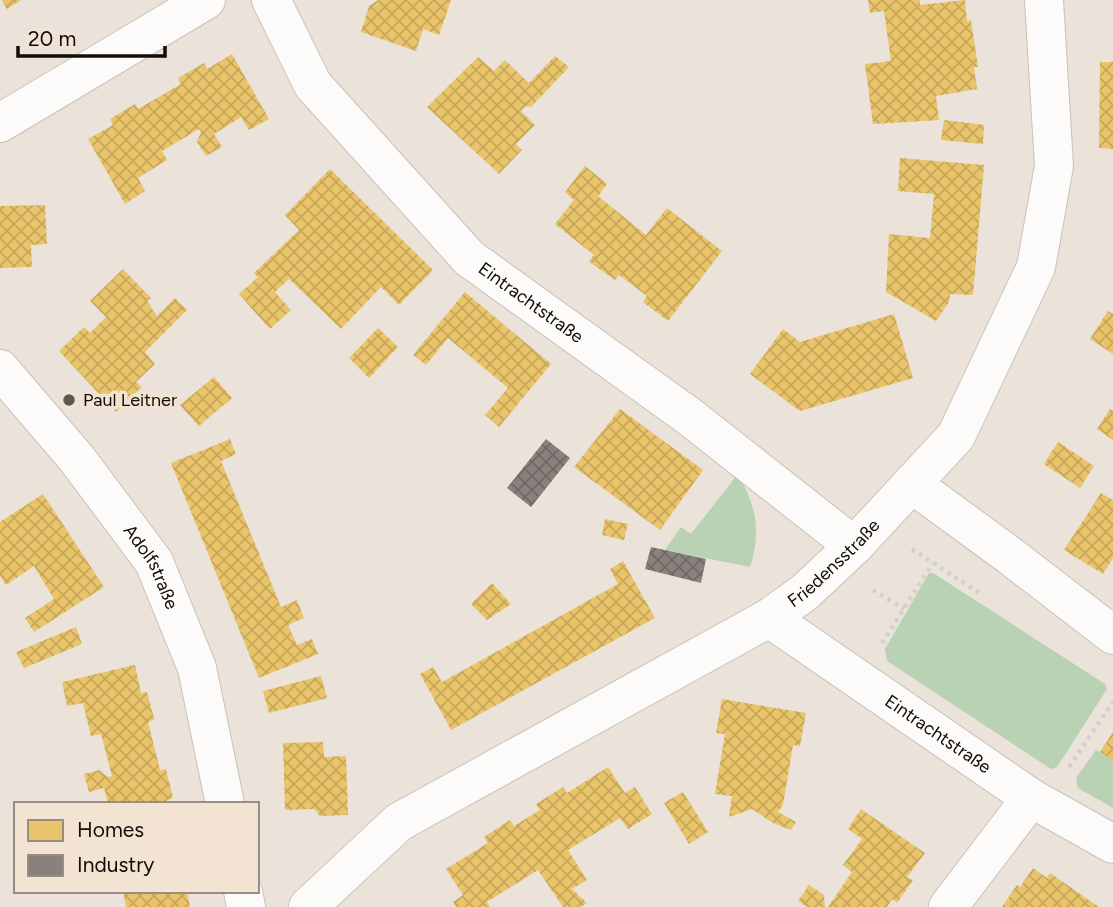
<svg xmlns="http://www.w3.org/2000/svg" width="1113" height="907" font-family="Figtree,sans-serif">
<style>
.green{fill:#b8d2b3}
.homes{fill:url(#homes-cross-hatch)}
.industry{fill:url(#industry-cross-hatch)}
.lines{fill:none;stroke-linecap:round;stroke-linejoin:round}
.minor-casing{stroke:#c7c1b9;stroke-width:40}
.path{stroke:#d2cfcc;stroke-width:4.5;stroke-dasharray:3.5 5;stroke-linecap:butt}
.minor{stroke:#fcfbf9;stroke-width:38}
.poi-dot{fill:#5d5751;stroke:#f3e3d2;stroke-width:2.5}
.labels{text-anchor:middle;stroke-width:7;stroke-linejoin:round;paint-order:stroke}
.street-label{font-size:18px;fill:#110c07;stroke:#f3e3d2}
.poi-label{font-size:18px;fill:#110c07;stroke:#f3e3d2;text-anchor:start}
</style>
<defs>
<pattern id="homes-cross-hatch" width="8" height="8" patternUnits="userSpaceOnUse" patternTransform="scale(1.75)"><rect width="8" height="8" fill="#e9c46a"/><path d="M0 0l8 8M0 8l8-8" fill="none" stroke="#c7a75a"/></pattern>
<pattern id="industry-cross-hatch" width="8" height="8" patternUnits="userSpaceOnUse" patternTransform="scale(1.75)"><rect width="8" height="8" fill="#8a817c"/><path d="M0 0l8 8M0 8l8-8" fill="none" stroke="#6f6864"/></pattern>
</defs>
<rect width="100%" height="100%" fill="#ebe3da"/>
<g class="green">
<path d="M737,475C757,503 761,535 750,567L665,550L681,527L691,534Z"/>
<path d="M929,573H933L1105,684L1107,689L1057,767L1051,769L887,661L885,649Z"/>
<path d="M1096,750L1113,761V808L1078,788L1076,778Z"/>
</g>
<g class="homes">
<path d="M2,0H21L7,9Z"/>
<path d="M378,0H451L439,35L423,29L416,51L361,32L369,6Z"/>
<path d="M868,0H920V5L965,0L967,21L971,20L978,67H974L977,89L936,96L939,120L873,124L865,64L891,61L884,11L870,13Z"/>
<path d="M232,54L269,119L249,130L241,117L214,134L222,147L206,156L197,142L201,132L199,129L162,151L167,160L138,178L145,191L125,204L88,139L113,125L110,119L135,104L138,109L181,84L178,78L204,63L207,69Z"/>
<path d="M555,56L569,67L531,107L526,106L521,111L535,125L516,144L522,150L499,174L427,107L478,57L494,71L505,60L529,83Z"/>
<path d="M1100,62H1113V149L1099,148Z"/>
<path d="M944,120L984,125L983,144L941,140Z"/>
<path d="M900,158L984,165L973,295L950,294L949,302L936,321L886,292L889,234L930,238L934,194L898,191Z"/>
<path d="M585,166L607,184L598,196L646,235L667,208L722,251L668,321L643,302L647,296L619,275L615,280L591,263L589,261L594,255L555,224L574,200L565,192Z"/>
<path d="M330,169L433,270L399,305L381,287L341,329L289,279L275,292L291,310L270,329L239,294L258,277L254,273L299,230L285,215Z"/>
<path d="M45,205L47,244L31,245L32,267L0,268V206Z"/>
<path d="M123,269L151,298L147,301L157,316L175,298L187,310L145,352L155,364L136,382L142,387L116,412L59,351L84,327L90,333L106,317L90,301Z"/>
<path d="M465,292L551,364L499,427L485,415L508,388L448,338L426,365L413,355Z"/>
<path d="M1108,311L1113,314V354L1090,339Z"/>
<path d="M894,314L913,378L800,411L750,374L783,329L800,342Z"/>
<path d="M378,328L398,347L369,378L349,358Z"/>
<path d="M214,377L232,398L199,426L180,405Z"/>
<path d="M620,409L703,470L660,530L574,467Z"/>
<path d="M1110,409L1113,411V440L1097,429Z"/>
<path d="M230,439L236,454L221,461L281,607L297,600L304,618L288,625L297,645L312,639L318,654L259,678L171,463Z"/>
<path d="M1058,442L1094,466L1080,488L1044,464Z"/>
<path d="M1101,493L1113,500V558L1103,574L1064,550Z"/>
<path d="M43,494L104,587L34,632L25,618L54,599L34,566L6,585L0,576V522Z"/>
<path d="M605,519L628,524L624,540L602,535Z"/>
<path d="M623,561L655,618L451,730L420,674L433,667L442,682L618,584L610,569Z"/>
<path d="M492,583L511,604L487,620L471,604Z"/>
<path d="M76,627L82,644L24,668L16,652Z"/>
<path d="M135,665L141,693L147,692L154,718V720L148,722L160,770L166,769L173,798L167,800L168,804H108L104,788L89,792L84,774L99,770L108,777L112,776L101,734L91,736L83,703L67,706L62,682Z"/>
<path d="M321,676L327,698L269,713L263,691Z"/>
<path d="M722,699L806,713L800,746L793,745L783,805L778,812L796,822L791,830L773,823L752,809L729,817L732,796L715,794L725,734L716,733Z"/>
<path d="M1113,732V761L1100,752Z"/>
<path d="M323,742L324,757L346,756L348,815L320,816L314,809L285,810L283,743Z"/>
<path d="M608,767L625,793L635,787L652,814L628,829L620,818L568,850L587,880L572,889L587,903L581,907H563L538,870L487,902L490,907H456L453,902L463,895L446,869L488,843L484,837L510,820L514,826L540,810L536,804L563,787L567,793Z"/>
<path d="M683,792L708,832L689,844L664,803Z"/>
<path d="M861,809L925,853L907,877L913,880L897,903L892,899L887,907H828L852,872L843,865L862,839L848,829Z"/>
<path d="M1033,868L1047,878L1050,873L1099,907H1002L1017,885L1020,887Z"/>
<path d="M809,885L824,895L825,907H807L798,901Z"/>
<path d="M123,891H187L190,907H126Z"/>
</g>
<g class="industry">
<path d="M546,439L570,458L531,507L507,488Z"/>
<path d="M651,547L706,559L701,583L645,569Z"/>
</g>
<g class="lines">
<defs>
<g id="minor">
<path id="s1" d="M271,0L313,85L469,258L690,417L854,546"/>
<path d="M0,123L206,0"/>
<path id="s2" d="M0,369L77,459L154,562L197,668L225,804"/>
<path d="M912,484L1009,555L1113,635"/>
<path id="s3" d="M769,618L1031,798L1113,844"/>
<path d="M243,891L246,907"/>
<path id="s4" d="M308,907L399,822L769,618L805,592L854,546L956,436L1036,267L1054,166L1044,0"/>
<path d="M948,907L1031,798"/>
</g>
</defs>
<use href="#minor" class="minor-casing"/>
<g class="path">
<path d="M912,549L981,594"/>
<path d="M873,590L904,609"/>
<path d="M882,643L933,563"/>
<path d="M1069,767L1113,702"/>
</g>
<use href="#minor" class="minor"/>
</g>
<circle class="poi-dot" cx="69" cy="400" r="7"/>
<g class="labels">
<g class="street-label">
<text dy="6" stroke="none"><textPath href="#s1" startOffset="404">Eintrachtstraße</textPath></text>
<text dy="6" stroke="none"><textPath href="#s4" startOffset="632">Friedensstraße</textPath></text>
<text dy="6" stroke="none"><textPath href="#s2" startOffset="250">Adolfstraße</textPath></text>
<text dy="6" stroke="none"><textPath href="#s3" startOffset="205">Eintrachtstraße</textPath></text>
</g>
<g class="poi-label">
<text x="83" y="406">Paul Leitner</text>
</g>
</g>
<rect x="14" y="802" width="245" height="91" fill="#f3e3d2" stroke="#998d81" stroke-width="2"/>
<rect x="28" y="820" width="35" height="21" fill="#e9c46a" stroke="#998d81" stroke-width="2"/>
<text x="77" y="837" font-size="21" fill="#110c07">Homes</text>
<rect x="28" y="855" width="35" height="21" fill="#8a817c" stroke="#998d81" stroke-width="2"/>
<text x="77" y="872" font-size="21" fill="#110c07">Industry</text>
<path d="M18 46v10h147v-10" fill="none" stroke="#110c07" stroke-width="3.5"/>
<text x="28" y="46" font-size="21" fill="#110c07" stroke="#f3e3d2" stroke-width="5" paint-order="stroke">20 m</text>
</svg>
